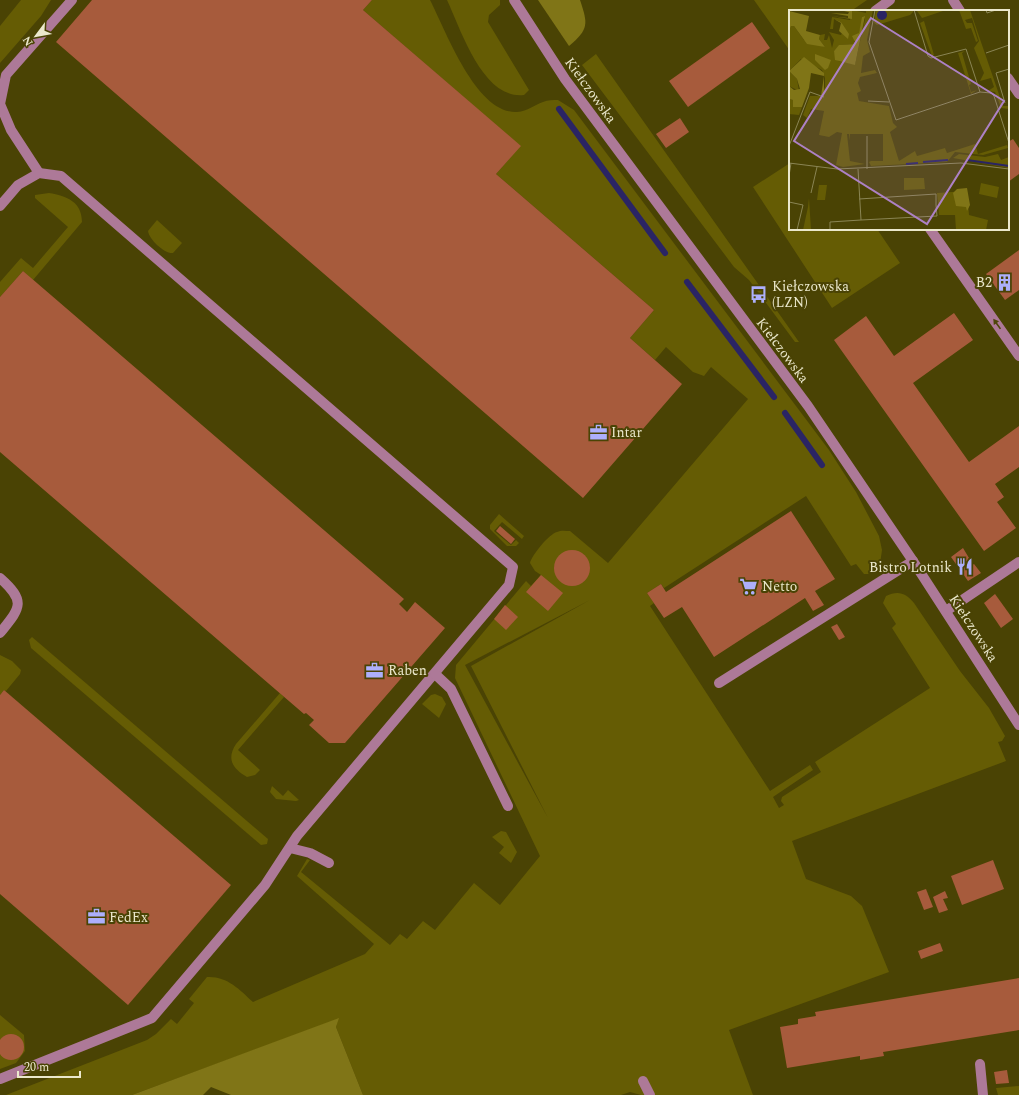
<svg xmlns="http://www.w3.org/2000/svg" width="1019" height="1095" font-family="Spectral,serif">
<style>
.green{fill:#655c04;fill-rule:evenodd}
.forest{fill:#807517}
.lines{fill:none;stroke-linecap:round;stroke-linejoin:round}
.stream{stroke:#2a2464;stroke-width:6}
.building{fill:#a75b3c}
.minor{stroke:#ad7998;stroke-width:10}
.oneway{fill:#4f460b}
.labels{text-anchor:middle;stroke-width:4;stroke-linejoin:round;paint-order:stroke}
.street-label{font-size:14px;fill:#ebe8cc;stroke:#4a4304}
.poi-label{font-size:14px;fill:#ebe8cc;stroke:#4a4304;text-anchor:start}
.inset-river{fill:none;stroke:#2a2464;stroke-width:2}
.inset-road{fill:none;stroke:#8a8554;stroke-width:1}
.view{fill:#ad81c5;fill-opacity:0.15;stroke:#ad81c5;stroke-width:2}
.inset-edge{fill:none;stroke:#ebe8cc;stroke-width:2}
</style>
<rect width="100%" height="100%" fill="#4a4304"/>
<g class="green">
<path d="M21,0H51L41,16L0,63V26Z"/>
<path d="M372,0H430C446,31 476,114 517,112C528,111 534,105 543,102C548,100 553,100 558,100L574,110L829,450L856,492L879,536L882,550L880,564L868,574H864L856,564L851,566L806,496L664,588L661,584L647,593L654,603L650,606L770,791L810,765L813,770L773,797L779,808L784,805L781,801L782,797L821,772L815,762L930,688L892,628L896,624L883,603L886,596C898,590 906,593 914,603L960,671L989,708L1005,736L1002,741L998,742L1006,761L792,841L806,879L851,896L862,906L889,972L729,1030L753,1095H641L630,1092L621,1095H363L336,1027L338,1019L132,1095H6L147,1040L156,1034L171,1019L177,1024L194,1003L189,999L207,977C227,976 239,989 253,1002L365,954L374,944L297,876L307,859L310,860L301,872L390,945L400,934L407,939L423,921L435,930L474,883L500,905L540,856L455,678L456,665L526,581L531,586L541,575L535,571L530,563C532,555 549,534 557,532C561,530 566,531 570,531L608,563L748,399L711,367L704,376L693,372L666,347L655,360L630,338L654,310L496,174L520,146L363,10ZM590,600L471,666L548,818L465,665Z"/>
<path d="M447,0H500V5L489,15L488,22L529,90L524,95C483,100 461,30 447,0Z"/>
<path d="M754,0H867L851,11H790V51Z"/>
<path d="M596,54L799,342H795L749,280L734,267L725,255L582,65Z"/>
<path d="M790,163V229H877L900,263L832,308L753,187Z"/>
<path d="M49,193C67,196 82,202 82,222L33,280L23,271L0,297V282L21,258L33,268L68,227L35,198V195Z"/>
<path d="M157,220L182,243L173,253C164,254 149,239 148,231Z"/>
<path d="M499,514L524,536L522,539L502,522L494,531L511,545L516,540L519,543L516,546H507L490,529V525Z"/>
<path d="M32,637L268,839L267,844L261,845L31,648L29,640Z"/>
<path d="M0,655L12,661L21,670L20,674L6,691L4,690L0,695Z"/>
<path d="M280,693L284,697L238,750L260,770L255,775L247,777C233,769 226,759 236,744Z"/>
<path d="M435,694L442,697L446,704L439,718L422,704L431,695Z"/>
<path d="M272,786L283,796L288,790L299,800L296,801L276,799L270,792Z"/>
<path d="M501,831L506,832L517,852L511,863L499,853L504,847L492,837Z"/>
<path d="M0,1015L24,1035L25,1051L16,1063L0,1069Z"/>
<path d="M1019,1086V1095H998L996,1088Z"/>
</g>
<g class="forest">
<path d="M538,0H580C588,24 589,29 569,46Z"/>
<path d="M339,1018L336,1027L363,1095H231L211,1087L203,1095H132Z"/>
</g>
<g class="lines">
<g class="stream">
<path d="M559,109L665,253"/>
<path d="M687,282L774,397"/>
<path d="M785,413L822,465"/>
</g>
</g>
<g class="building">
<path d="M92,0H372L363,10L521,146L496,174L654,310L630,338L682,384L583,498L56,42Z"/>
<path d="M752,22L770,48L688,107L669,81Z"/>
<path d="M680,118L689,132L666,148L656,134Z"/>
<path d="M1013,139L1019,148V174L1008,182V142Z"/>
<path d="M1019,250V290L1005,300L986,274Z"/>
<path d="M23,271L404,599L399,604L407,612L415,602L445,628L345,743H329L309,725L314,720L306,713L304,714L0,452V297Z"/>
<path d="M954,313L973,340L913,383L969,462L1019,426V467L995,484L1004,497L997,502L1016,528L984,551L834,340L866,316L894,356Z"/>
<path d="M791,511L835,579L815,591L824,605L813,611L805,598L714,657L682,607L664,618L647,593L661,584L666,592Z"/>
<path d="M500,526L515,539L511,544L496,531Z"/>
<path d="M963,548L969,558L968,559L972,565L974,564L981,573L968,581L951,557Z"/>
<circle cx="572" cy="568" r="18"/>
<path d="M541,575L563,593L548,611L526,592Z"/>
<path d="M995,594L1013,619L1001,628L984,603Z"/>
<path d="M505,605L518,617L506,630L494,619Z"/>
<path d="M837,624L845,637L839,640L831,627Z"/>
<path d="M4,690L231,885L128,1005L0,894V695Z"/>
<path d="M993,860L1004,889L962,905L951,876Z"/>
<path d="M926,889L933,907L924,910L917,892Z"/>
<path d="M945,891L948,898L943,899L948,910L939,913L933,897Z"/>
<path d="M940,943L943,951L921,959L918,951Z"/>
<path d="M1019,978V1030L883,1052L884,1056L860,1060V1056L787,1068L780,1027L798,1024V1019L816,1016L815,1012Z"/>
<circle cx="11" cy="1047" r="13"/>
<path d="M1007,1070L1009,1083L996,1084L994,1072Z"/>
</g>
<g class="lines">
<g class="minor">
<path d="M514,0L565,79L808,406L913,561L1019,725"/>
<path d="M953,0L960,11"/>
<path d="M875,11L890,0"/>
<path d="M1008,78L1019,94"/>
<path d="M39,173L11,130L0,104L6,75L72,0"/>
<path d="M0,206L18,185L39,173L61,176L513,567L509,585L297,836L265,885L152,1018L0,1079"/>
<path d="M930,229L1019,356"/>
<path d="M0,578C27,602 20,608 0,633"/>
<path d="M946,611L1019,562"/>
<path d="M435,674L451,689L508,806"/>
<path d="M719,683L913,561"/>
<path d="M290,848L310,853L329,863"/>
<path d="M980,1064L983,1095"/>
<path d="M643,1081L650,1095"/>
</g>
</g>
<defs><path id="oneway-solid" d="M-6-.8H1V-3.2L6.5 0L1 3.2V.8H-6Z"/></defs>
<use class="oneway" href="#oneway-solid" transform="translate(997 324) rotate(-125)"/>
<defs>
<symbol id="building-bare" viewBox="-9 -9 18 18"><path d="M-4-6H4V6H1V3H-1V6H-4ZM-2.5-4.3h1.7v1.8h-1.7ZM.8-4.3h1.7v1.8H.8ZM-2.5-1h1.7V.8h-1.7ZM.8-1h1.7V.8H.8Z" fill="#adaffb" stroke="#4a4304" stroke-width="2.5" paint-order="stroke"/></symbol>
<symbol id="bus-bare" viewBox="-9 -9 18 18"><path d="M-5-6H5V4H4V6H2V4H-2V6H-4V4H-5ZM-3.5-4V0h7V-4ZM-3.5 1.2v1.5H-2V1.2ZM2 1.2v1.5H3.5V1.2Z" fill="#adaffb" stroke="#4a4304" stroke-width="2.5" paint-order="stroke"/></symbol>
<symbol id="office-bare" viewBox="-9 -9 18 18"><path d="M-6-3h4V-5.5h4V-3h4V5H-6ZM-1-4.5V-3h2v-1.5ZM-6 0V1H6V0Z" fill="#adaffb" stroke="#4a4304" stroke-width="2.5" paint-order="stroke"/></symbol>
<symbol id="restaurant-bare" viewBox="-9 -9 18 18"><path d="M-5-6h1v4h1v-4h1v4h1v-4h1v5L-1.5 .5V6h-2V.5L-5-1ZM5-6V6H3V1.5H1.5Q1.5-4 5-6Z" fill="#adaffb" stroke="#4a4304" stroke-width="2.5" paint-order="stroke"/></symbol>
<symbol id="supermarket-bare" viewBox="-9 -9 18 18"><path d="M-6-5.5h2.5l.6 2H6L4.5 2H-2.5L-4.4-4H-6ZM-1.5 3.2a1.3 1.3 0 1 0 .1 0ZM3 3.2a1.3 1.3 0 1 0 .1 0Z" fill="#adaffb" stroke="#4a4304" stroke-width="2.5" paint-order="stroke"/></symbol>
</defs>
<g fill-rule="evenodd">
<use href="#building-bare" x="992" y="270" width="25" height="25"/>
<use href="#bus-bare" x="746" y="282" width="25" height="25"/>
<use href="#office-bare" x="586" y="420" width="25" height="25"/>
<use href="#restaurant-bare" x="952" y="554" width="25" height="25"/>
<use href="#supermarket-bare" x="736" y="574" width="25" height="25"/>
<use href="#office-bare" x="362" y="658" width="25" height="25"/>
<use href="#office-bare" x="84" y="904" width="25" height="25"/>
</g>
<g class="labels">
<g class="street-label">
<text transform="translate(591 90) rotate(54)" y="5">Kiełczowska</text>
<text transform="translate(783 350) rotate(53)" y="5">Kiełczowska</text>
<text transform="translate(974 628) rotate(57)" y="5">Kiełczowska</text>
</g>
<g class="poi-label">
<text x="992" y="287" text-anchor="end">B2</text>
<text x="772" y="291">Kiełczowska<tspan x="772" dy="16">(LZN)</tspan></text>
<text x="611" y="437">Intar</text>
<text x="952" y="572" text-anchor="end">Bistro Lotnik</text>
<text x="762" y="591">Netto</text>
<text x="388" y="675">Raben</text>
<text x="109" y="922">FedEx</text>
</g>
</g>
<g transform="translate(789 10)">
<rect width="220" height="220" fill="#4a4304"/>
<path d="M63,0L77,3V0H84L78,30L81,42L74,46L72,63L86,60L88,63L71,67L69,73L72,81L68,83L70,91L100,96L104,113L108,117L101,122L110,151L126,141L128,146L156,138L158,143L186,134L189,144L218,135L208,99L219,138L194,145L166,142L158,152L82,156L80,152L82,151H94V124H61L60,131V124H58L61,151L76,154L54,157L47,155L53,123L48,122L40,127L30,125L35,101L22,99L18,108L14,105L21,86H32L36,77V68L33,60L12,49L0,61V22L2,16H5L15,30L36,37L30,29L31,25L36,24L35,30H38L40,25L43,38L45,30L40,22L52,25L53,23L58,27L52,12L45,9L44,19H41L43,7L61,10ZM74,6L76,9L66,54L49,51L45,41L51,35L67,34L65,31L70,23ZM87,0H124V2L121,5L88,15L85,13ZM132,0H157L133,8L128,1ZM170,0H181L214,96H220V99L212,98L206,82L199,81L205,77L202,68L191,71L195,63L185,38L190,31L183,8L176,10L178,13H183L189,31L187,32L182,18L177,19ZM135,11L145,45L143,46L131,13ZM176,41L173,43L182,74L180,75L182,82L188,80L182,84L169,43ZM0,61L8,69L10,81L0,76ZM0,89L4,90L5,97H13L10,105L0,104ZM170,144L196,147L209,144L212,150L220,147V158L164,148ZM115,168H135L136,179L115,180ZM192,173L210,177L208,188L190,184ZM30,175H38L36,190H28ZM178,181L180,205L199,210L197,220H167L166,205H150L148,183ZM20,188L22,220H14L19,197Z" fill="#655c04" fill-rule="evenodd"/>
<path d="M50,0H63V9L41,6L59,8V6L42,3L59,4L60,2ZM0,1L20,6L17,21L31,25L30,29L36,37L18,34L5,16H2L0,22ZM76,6L66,55L46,50L45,41L50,35L67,34L63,26L70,23L73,7ZM45,9L52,12L60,24L59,29L50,21L52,13ZM26,44L42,50L39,58L36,60L26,50ZM15,47L35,63V85L32,86L35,66L22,63L20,78L13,97H4V90L0,89V76L5,80L11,79L8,69L0,61ZM178,178L181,195L178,201L177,197L167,196L164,183L168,179Z" fill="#807517"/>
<path d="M88 5a5 5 0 1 1 10 0a5 5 0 1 1-10 0Z" fill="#2a2464"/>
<path class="inset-river" d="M178,150L220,156M134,152L159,150M117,154L129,153"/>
<path class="inset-road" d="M86,0L80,32L107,110L191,82L177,39L142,48L139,46L125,0M197,0L198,3L207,0M197,43L220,35M191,82L202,83L205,86L220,133M79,91L100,92M216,93L207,63L220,59M78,126V159M0,136L21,82L35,87M0,153L48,159L172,153L220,159M0,166L2,153M22,183L28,157M70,189L147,184V195L148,206L72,210M0,192L14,195L8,220M41,220V212L72,210L69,159"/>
<path class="view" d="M82,8L215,91L138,214L5,131Z"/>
<rect width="220" height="220" class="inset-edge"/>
</g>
<g transform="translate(36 36) rotate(238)" stroke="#4a4304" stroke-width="3" paint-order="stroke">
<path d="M0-3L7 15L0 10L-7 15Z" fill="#ebe8cc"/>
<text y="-6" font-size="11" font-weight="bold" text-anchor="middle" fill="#ebe8cc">N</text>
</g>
<path d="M18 1071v6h62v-6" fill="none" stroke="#ebe8cc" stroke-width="2"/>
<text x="24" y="1071" font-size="12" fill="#ebe8cc" stroke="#4a4304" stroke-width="3" paint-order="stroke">20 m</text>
</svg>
